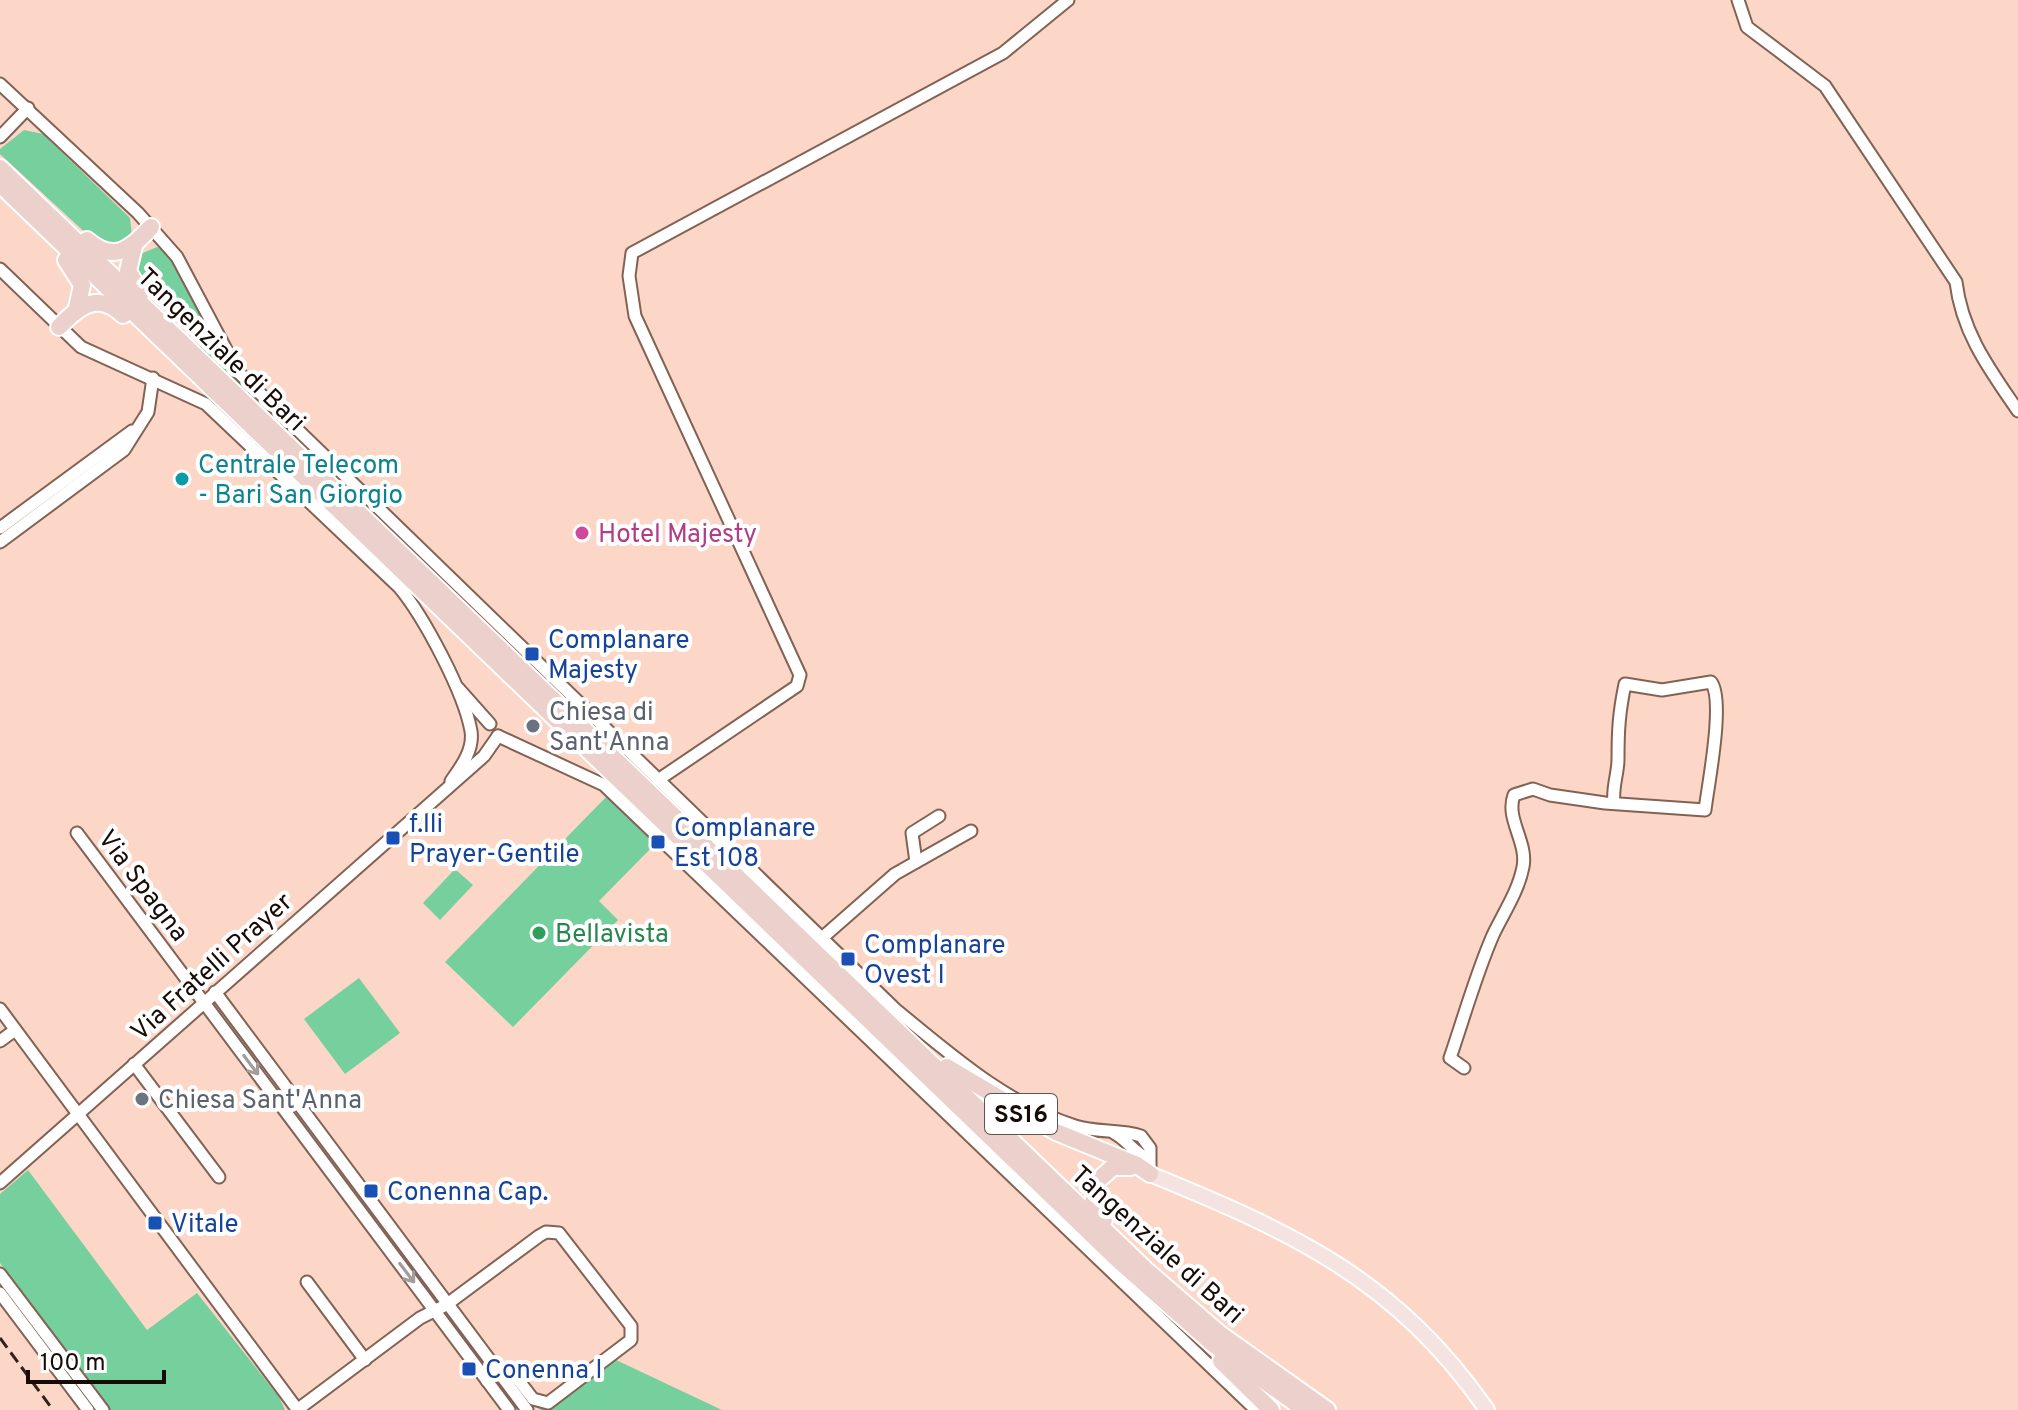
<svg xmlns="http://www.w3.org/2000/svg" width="2018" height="1410" font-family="Overpass,sans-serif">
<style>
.green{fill:#75d09e}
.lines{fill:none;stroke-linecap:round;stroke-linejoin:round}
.minor-casing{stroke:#826254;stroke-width:15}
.major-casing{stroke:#fff;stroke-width:18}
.highway-casing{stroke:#fff;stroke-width:20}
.minor{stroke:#fff;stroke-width:11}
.major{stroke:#f4e3e0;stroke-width:14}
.highway{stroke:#ecd0cc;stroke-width:16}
.rail{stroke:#31221c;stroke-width:3;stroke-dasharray:12 6;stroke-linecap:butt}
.oneway{stroke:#a29d9b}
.culture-dot{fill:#0f9aa8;stroke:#fff;stroke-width:3}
.hotel-dot{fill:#d1479c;stroke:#fff;stroke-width:3}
.transit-dot{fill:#1a4fb4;stroke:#fff;stroke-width:3}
.worship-dot{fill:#6b7280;stroke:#fff;stroke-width:3}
.leisure-dot{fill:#2e9e5b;stroke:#fff;stroke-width:3}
.labels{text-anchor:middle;stroke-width:8;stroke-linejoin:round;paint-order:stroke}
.shield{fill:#fff;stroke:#5d5451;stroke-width:2}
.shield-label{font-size:24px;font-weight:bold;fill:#170b06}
.street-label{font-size:26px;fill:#170b06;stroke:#fff}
.culture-label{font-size:26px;fill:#0d838f;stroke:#fff;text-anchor:start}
.hotel-label{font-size:26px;fill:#b23c85;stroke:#fff;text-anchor:start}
.transit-label{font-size:26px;fill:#164399;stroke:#fff;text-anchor:start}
.worship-label{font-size:26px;fill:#5b616d;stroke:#fff;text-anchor:start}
.leisure-label{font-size:26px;fill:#27864d;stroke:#fff;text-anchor:start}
</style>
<rect width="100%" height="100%" fill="#fcd6c7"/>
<g class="green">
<path d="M24,130L43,134L130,218L132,236L119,250L90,237L0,154V149Z"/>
<path d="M157,247C186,259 208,333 225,361C255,409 329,468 372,509L369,512L230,380L182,326L137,284L132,272L138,255Z"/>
<path d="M608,795L657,842L599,901L618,920L513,1027L445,962Z"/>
<path d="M455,869L473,885L440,920L423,903Z"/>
<path d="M359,978L400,1033L345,1074L304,1019Z"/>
<path d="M28,1170L147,1330L197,1293L279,1397L285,1410H110L0,1263V1194Z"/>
<path d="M614,1359L722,1410H541L535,1406L546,1407Z"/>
</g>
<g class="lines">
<defs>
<g id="minor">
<path d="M1738,0L1747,27L1825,86L1956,282C1962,333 1990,370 2018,411"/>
<path d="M0,84L138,213L177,257L238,372L895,1009C950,1054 1006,1104 1075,1126C1096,1133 1120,1129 1141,1136L1150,1148V1174"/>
<path d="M0,137L28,108"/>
<path d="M0,269L81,347L206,404L399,587C424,617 464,692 471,731C474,750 461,767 451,781"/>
<path d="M0,528L132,431"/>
<path d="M0,542L124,450L148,412L153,378"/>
<path d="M458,688L490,724"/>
<path d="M498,736L604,785L1256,1410"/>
<path d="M658,780L797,686L800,675L635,316L629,276L632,253L1003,53L1068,0"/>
<path d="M77,833L509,1410"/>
<path d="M916,862L912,833L939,816"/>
<path d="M822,938L895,874L971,831"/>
<path d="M215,992L527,1410"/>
<path d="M0,1009L297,1409"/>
<path d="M0,1041L15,1030"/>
<path d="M134,1064L219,1177"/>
<path d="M1464,1068L1450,1058C1464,1017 1476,974 1493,935C1504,912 1518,892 1523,867C1528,842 1505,819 1514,795L1533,789L1550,795L1605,803L1705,810C1708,785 1725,700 1711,682L1662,690L1625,684C1619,713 1618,730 1618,759C1618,774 1612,787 1614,803"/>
<path d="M1114,1133C1128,1140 1133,1153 1149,1159"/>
<path d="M0,1183L484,756L498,736"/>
<path d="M0,1274L103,1410"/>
<path d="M307,1282L365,1360"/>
<path d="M0,1293L88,1410"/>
<path d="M297,1410L420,1318L446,1305L539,1236L546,1232L559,1233L631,1326V1340L548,1403L533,1399L509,1368L491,1373L487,1381"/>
</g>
<path id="major" d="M1150,1174C1292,1232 1396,1279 1487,1410"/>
<g id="highway">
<path d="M0,168L1146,1270L1220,1334L1327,1410"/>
<path d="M0,184L1116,1258L1213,1344L1305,1410"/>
<path d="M87,240C114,263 130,250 151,227"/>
<path d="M134,246L128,271L141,293"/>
<path d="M66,260L82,285L77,308"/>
<path d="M59,327C79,306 98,291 123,315"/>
<path d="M947,1067L1056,1132L1137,1165L1150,1174"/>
<path d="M1104,1220L1093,1204L1096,1182L1113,1167H1131"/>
<path d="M1221,1361L1271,1410"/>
</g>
</defs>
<use href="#minor" class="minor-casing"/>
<use href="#major" class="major-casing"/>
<use href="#highway" class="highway-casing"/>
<use href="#minor" class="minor"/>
<use href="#major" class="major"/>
<use href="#highway" class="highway"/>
<path class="rail" d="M0,1338L53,1410"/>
</g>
<defs><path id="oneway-shaft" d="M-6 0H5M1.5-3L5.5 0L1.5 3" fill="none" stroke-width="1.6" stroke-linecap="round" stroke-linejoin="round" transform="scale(2)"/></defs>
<g class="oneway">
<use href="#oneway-shaft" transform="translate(251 1065) rotate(53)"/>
<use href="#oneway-shaft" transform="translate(407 1273) rotate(53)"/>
</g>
<circle class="culture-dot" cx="182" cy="479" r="8"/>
<circle class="hotel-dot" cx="582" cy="533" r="8"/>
<g class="transit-dot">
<rect x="524" y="646" width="16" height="16" rx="4"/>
<rect x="385" y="830" width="16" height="16" rx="4"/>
<rect x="650" y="834" width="16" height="16" rx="4"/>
<rect x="840" y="951" width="16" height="16" rx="4"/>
<rect x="363" y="1183" width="16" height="16" rx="4"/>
<rect x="147" y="1215" width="16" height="16" rx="4"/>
<rect x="461" y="1361" width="16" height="16" rx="4"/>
</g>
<g class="worship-dot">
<circle cx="533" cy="726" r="8"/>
<circle cx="142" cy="1099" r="8"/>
</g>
<circle class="leisure-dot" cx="539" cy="933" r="8"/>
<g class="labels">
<rect class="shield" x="985" y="1094" width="72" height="40" rx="6"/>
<g class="shield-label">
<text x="1021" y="1122">SS16</text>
</g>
<g class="street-label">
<text transform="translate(222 349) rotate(44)" y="9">Tangenziale di Bari</text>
<text transform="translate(144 885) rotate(53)" y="9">Via Spagna</text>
<text transform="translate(211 966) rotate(-42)" y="9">Via Fratelli Prayer</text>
<text transform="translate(1158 1244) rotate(42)" y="9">Tangenziale di Bari</text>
</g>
<g class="culture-label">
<text x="198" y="473">Centrale Telecom<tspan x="198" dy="30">- Bari San Giorgio</tspan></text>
</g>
<g class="hotel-label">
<text x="598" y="542">Hotel Majesty</text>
</g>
<g class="transit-label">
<text x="548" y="648">Complanare<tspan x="548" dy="30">Majesty</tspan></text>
<text x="409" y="832">f.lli<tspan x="409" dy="30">Prayer-Gentile</tspan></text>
<text x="674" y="836">Complanare<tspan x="674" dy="30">Est 108</tspan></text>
<text x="864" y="953">Complanare<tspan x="864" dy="30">Ovest I</tspan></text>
<text x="387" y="1200">Conenna Cap.</text>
<text x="171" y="1232">Vitale</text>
<text x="485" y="1378">Conenna I</text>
</g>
<g class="worship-label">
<text x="549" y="720">Chiesa di<tspan x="549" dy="30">Sant'Anna</tspan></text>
<text x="158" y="1108">Chiesa Sant'Anna</text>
</g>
<g class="leisure-label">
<text x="555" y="942">Bellavista</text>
</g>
</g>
<path d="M28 1370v12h136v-12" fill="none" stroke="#170b06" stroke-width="4"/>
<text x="40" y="1370" font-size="24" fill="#170b06" stroke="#ffffff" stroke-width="6" paint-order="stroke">100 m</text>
</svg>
